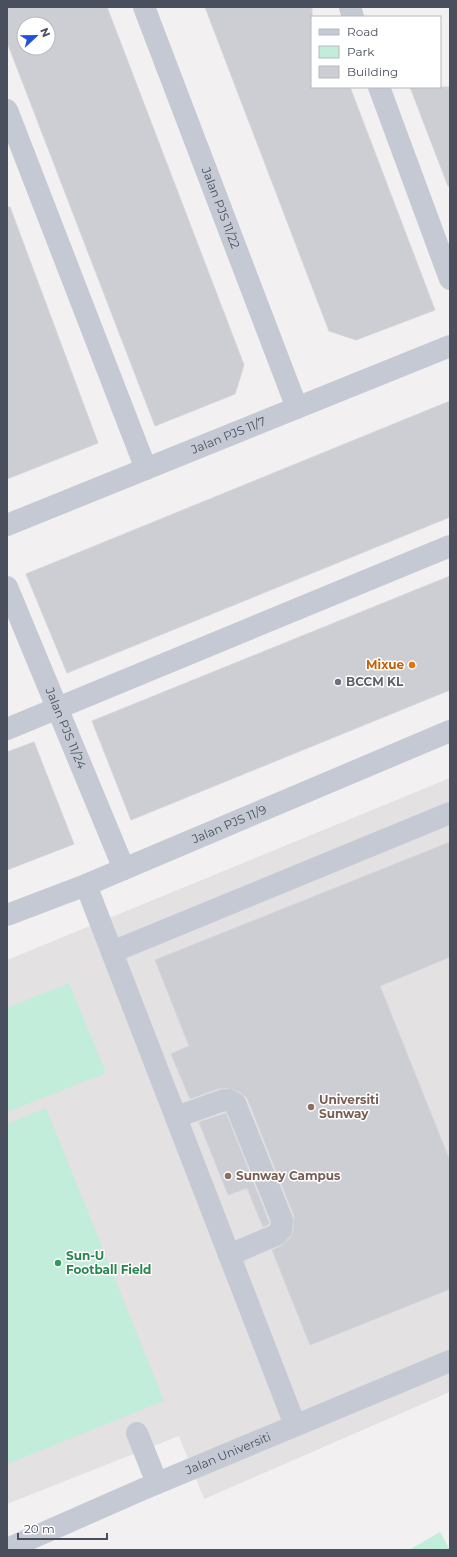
<svg xmlns="http://www.w3.org/2000/svg" width="457" height="1557" font-family="Montserrat,sans-serif">
<style>
.education{fill:#e3e1e1}
.green{fill:#c1edda}
.building{fill:#cdced4;stroke:#d4d5db;fill-rule:evenodd}
.lines{fill:none;stroke-linecap:round;stroke-linejoin:round}
.minor{stroke:#c4c9d4;stroke-width:22}
.food-dot{fill:#e8710a;stroke:#fff;stroke-width:1.5}
.worship-dot{fill:#6b7280;stroke:#fff;stroke-width:1.5}
.education-dot{fill:#8d6e63;stroke:#fff;stroke-width:1.5}
.leisure-dot{fill:#2e9e5b;stroke:#fff;stroke-width:1.5}
.labels{text-anchor:middle;stroke-width:3;stroke-linejoin:round;paint-order:stroke}
.street-label{font-size:12px;fill:#494f5c;stroke:#fff}
.food-label{font-size:12px;font-weight:bold;fill:#c56008;stroke:#fff;text-anchor:end}
.worship-label{font-size:12px;font-weight:bold;fill:#5b616d;stroke:#fff;text-anchor:start}
.education-label{font-size:12px;font-weight:bold;fill:#785e54;stroke:#fff;text-anchor:start}
.leisure-label{font-size:12px;font-weight:bold;fill:#27864d;stroke:#fff;text-anchor:start}
</style>
<rect width="100%" height="100%" fill="#f2f0f0"/>
<path class="education" d="M450,778V1392L204,1499L179,1436L7,1504V960Z"/>
<g class="green">
<path d="M69,983L106,1073L7,1112V1008Z"/>
<path d="M46,1108L164,1401L7,1464V1124Z"/>
<path d="M440,1532L450,1550H409Z"/>
</g>
<g class="building">
<path d="M7,7H107L244,365L235,394L155,426L7,42ZM24,24H48V48H24Z"/>
<path d="M205,7H312V87H350L435,310L356,340L329,331Z"/>
<path d="M410,87H450V186H448Z"/>
<path d="M7,207H10L98,443L7,479Z"/>
<path d="M450,401V517L67,673L26,574Z"/>
<path d="M450,576V690L131,820L92,721Z"/>
<path d="M34,742L74,844L7,870V752Z"/>
<path d="M450,842V957L380,986L450,1161V1289L310,1345L272,1250L281,1246L290,1238L293,1231L294,1216L247,1098L240,1092L227,1088L217,1089L190,1099L171,1054L189,1046L155,960Z"/>
<path d="M226,1113L269,1222V1224L263,1227L247,1188L228,1195L199,1122Z"/>
</g>
<g class="lines">
<g class="minor">
<path id="s1" d="M144,7L297,408"/>
<path d="M350,7L353,17"/>
<path d="M379,87L450,279"/>
<path d="M7,110L146,469"/>
<path id="s2" d="M7,525L450,346"/>
<path id="s3" d="M7,587L124,869"/>
<path d="M7,729L450,546"/>
<path d="M86,885L295,1425"/>
<path id="s4" d="M7,915L86,885L450,731"/>
<path d="M112,952L450,813"/>
<path d="M176,1117L221,1101L228,1100L235,1103L282,1220L281,1230L276,1235L229,1255"/>
<path d="M137,1433L157,1483"/>
<path id="s5" d="M7,1549L141,1490L450,1361"/>
</g>
</g>
<circle class="food-dot" cx="412" cy="665" r="4"/>
<circle class="worship-dot" cx="338" cy="682" r="4"/>
<g class="education-dot">
<circle cx="311" cy="1107" r="4"/>
<circle cx="228" cy="1176" r="4"/>
</g>
<circle class="leisure-dot" cx="58" cy="1263" r="4"/>
<g class="labels">
<g class="street-label">
<text dy="4" stroke="none"><textPath href="#s1" startOffset="215">Jalan PJS 11/22</textPath></text>
<text dy="4" stroke="none"><textPath href="#s2" startOffset="239">Jalan PJS 11/7</textPath></text>
<text dy="4" stroke="none"><textPath href="#s3" startOffset="153">Jalan PJS 11/24</textPath></text>
<text dy="4" stroke="none"><textPath href="#s4" startOffset="240">Jalan PJS 11/9</textPath></text>
<text dy="4" stroke="none"><textPath href="#s5" startOffset="241">Jalan Universiti</textPath></text>
</g>
<g class="food-label">
<text x="404" y="669">Mixue</text>
</g>
<g class="worship-label">
<text x="346" y="686">BCCM KL</text>
</g>
<g class="education-label">
<text x="319" y="1104">Universiti<tspan x="319" dy="14">Sunway</tspan></text>
<text x="236" y="1180">Sunway Campus</text>
</g>
<g class="leisure-label">
<text x="66" y="1260">Sun-U<tspan x="66" dy="14">Football Field</tspan></text>
</g>
</g>
<rect width="457" height="1557" fill="none" stroke="#494f5c" stroke-width="16"/>
<rect x="311" y="16" width="130" height="72" fill="#ffffff" stroke="#b6b9be"/>
<rect x="319" y="29" width="20" height="6" fill="#c4c9d4" stroke="#b6b9be"/>
<text x="347" y="36" font-size="12" fill="#494f5c">Road</text>
<rect x="319" y="46" width="20" height="12" fill="#c1edda" stroke="#b6b9be"/>
<text x="347" y="56" font-size="12" fill="#494f5c">Park</text>
<rect x="319" y="66" width="20" height="12" fill="#cdced4" stroke="#b6b9be"/>
<text x="347" y="76" font-size="12" fill="#494f5c">Building</text>
<g transform="translate(36 36) rotate(68)"><circle r="19" fill="#ffffff" stroke="#b6b9be"/>
<path d="M0-3L7 15L0 10L-7 15Z" fill="#2350d8"/>
<text y="-6" font-size="11" font-weight="bold" text-anchor="middle" fill="#494f5c">N</text>
</g>
<path d="M18 1533v6h89v-6" fill="none" stroke="#494f5c" stroke-width="2"/>
<text x="24" y="1533" font-size="12" fill="#494f5c" stroke="#ffffff" stroke-width="3" paint-order="stroke">20 m</text>
</svg>
